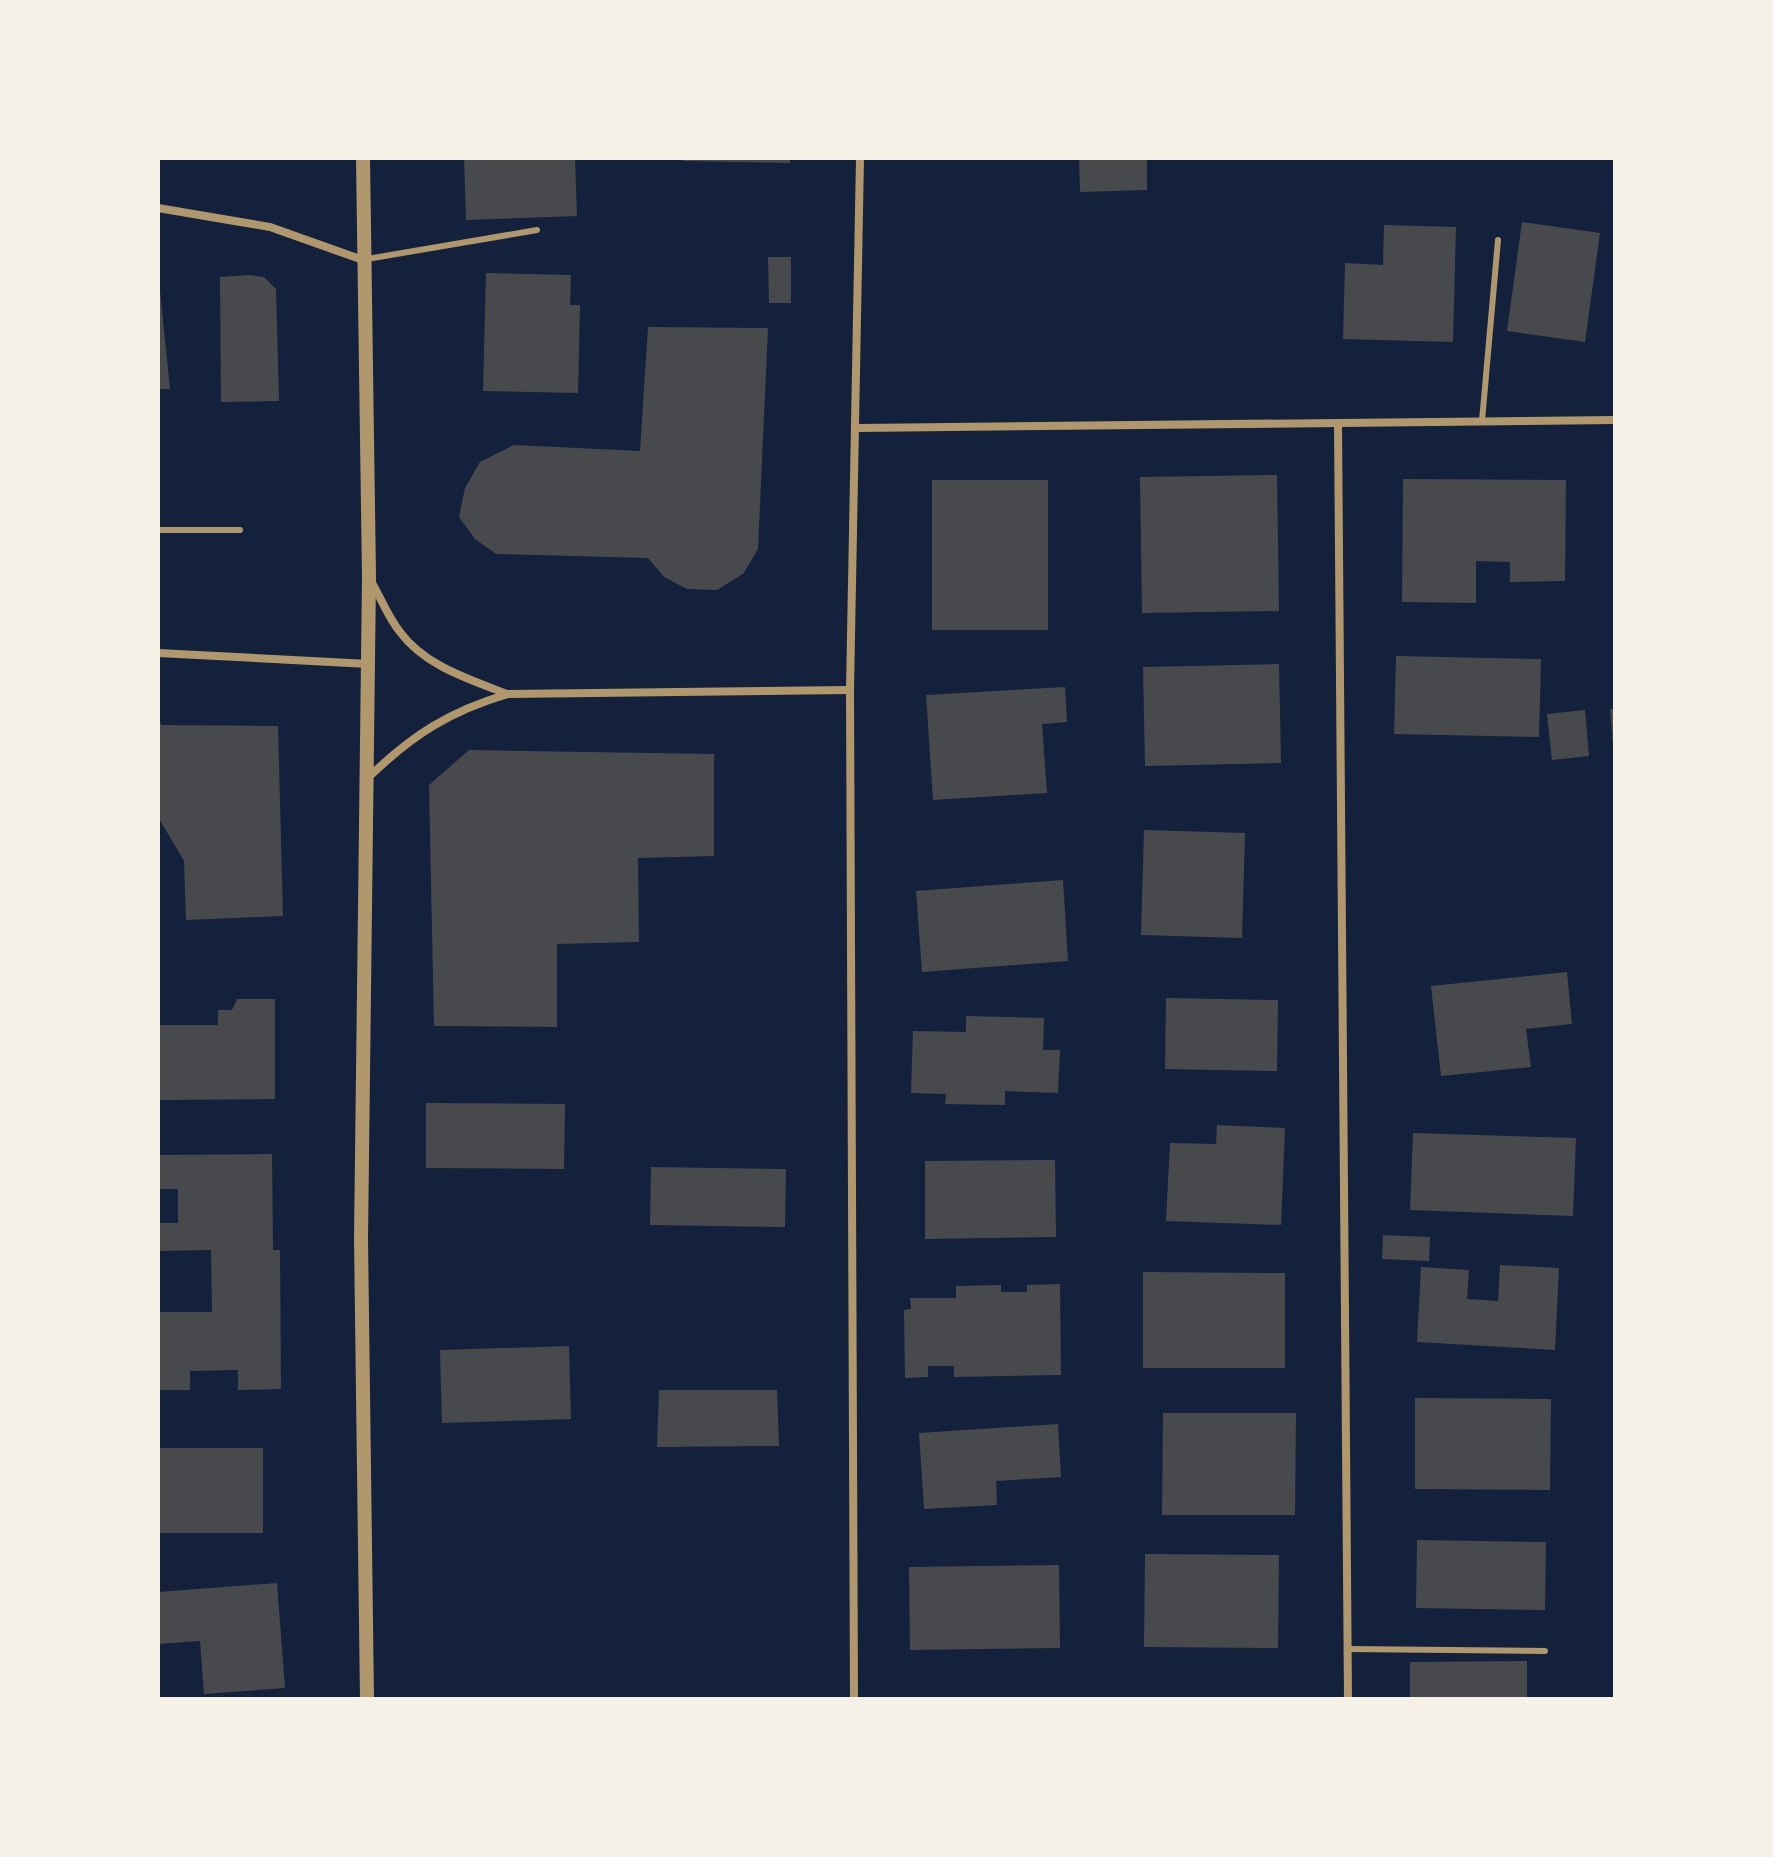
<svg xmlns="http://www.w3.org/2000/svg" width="1773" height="1857" font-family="Helvetica,sans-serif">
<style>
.building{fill:#48494c}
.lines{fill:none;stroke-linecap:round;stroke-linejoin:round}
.service{stroke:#b1986c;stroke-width:6}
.minor{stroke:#b1986c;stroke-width:8}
.tertiary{stroke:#b1986c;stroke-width:14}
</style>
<rect width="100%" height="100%" fill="#14213d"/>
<g class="building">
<path d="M464,158H575L577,216L466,220Z"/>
<path d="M683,158H790V163L683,161Z"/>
<path d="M1079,158H1147V190L1080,192Z"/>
<path d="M1522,222L1600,233L1585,342L1507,331Z"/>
<path d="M1384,225L1456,227L1453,342L1343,339L1345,263L1383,265Z"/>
<path d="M768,257H791V303H769Z"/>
<path d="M486,273L571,275L570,305H580L578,393L483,391Z"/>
<path d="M249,275L264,277L276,289L279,401L221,402L220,277Z"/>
<path d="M158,291H160L170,389H158Z"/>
<path d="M648,327L768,328L758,549L743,574L717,590L687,589L664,577L648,558L496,554L475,539L459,517L465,488L480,462L514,445L640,451Z"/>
<path d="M1277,475L1279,611L1142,613L1140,477Z"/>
<path d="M1403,479L1566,480L1565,581L1510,582V562L1476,561V603L1402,602Z"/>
<rect x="932" y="480" width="116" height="150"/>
<path d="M1396,656L1541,659L1539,737L1394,734Z"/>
<path d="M1279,664L1281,763L1145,766L1143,667Z"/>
<path d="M1065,687L1067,722L1042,724L1047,793L933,800L926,695Z"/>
<path d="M1610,709H1615V745H1613Z"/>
<path d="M1585,710L1589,756L1552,760L1547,714Z"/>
<path d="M158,714L161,725L278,726L283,916L186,920L184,861L158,817Z"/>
<path d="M469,750L714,754V856L638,858L639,942L557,944V1027L434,1026L429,785Z"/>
<path d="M1144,830L1245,833L1242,938L1141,935Z"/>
<path d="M1063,880L1068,961L922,972L916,891Z"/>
<path d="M1567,972L1572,1024L1526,1029L1531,1067L1441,1076L1431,986Z"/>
<path d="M1166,998L1278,1000L1277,1071L1165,1069Z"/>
<path d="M237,999H275V1099L158,1100V1025H218V1010H232Z"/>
<path d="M966,1016L1044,1018L1043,1050H1060L1058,1093L1005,1091V1105L945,1104L946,1094L911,1093L913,1031L966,1032Z"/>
<path d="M426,1103L565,1104L564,1169L426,1168Z"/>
<path d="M1217,1125L1285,1128L1281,1225L1166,1221L1170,1143L1216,1144Z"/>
<path d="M1413,1133L1576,1138L1573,1216L1410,1210Z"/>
<path d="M272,1154L273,1250H280L281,1389L238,1390V1370L190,1371V1390H158V1312H212L211,1250L158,1251V1223H178V1189H158V1155Z"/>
<path d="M1055,1160L1056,1237L925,1239V1161Z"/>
<path d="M651,1167L786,1169L785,1227L650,1225Z"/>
<path d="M1383,1235L1430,1237L1429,1261L1382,1259Z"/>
<path d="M1500,1265L1559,1268L1555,1350L1417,1342L1421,1267L1469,1270L1467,1299L1498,1301Z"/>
<path d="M1143,1272L1285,1273V1368H1143Z"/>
<path d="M1060,1284L1061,1375L954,1377V1366H928V1377L905,1378L904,1310L911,1309L910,1298H956V1286L1001,1285V1292H1027V1285Z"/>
<path d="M569,1346L571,1419L442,1423L440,1350Z"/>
<path d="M659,1390H777L779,1446L657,1447Z"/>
<path d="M1415,1398L1551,1399L1550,1490L1415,1489Z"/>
<path d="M1163,1413H1296L1295,1515H1162Z"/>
<path d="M1058,1424L1061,1477L996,1481L997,1505L924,1509L919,1433Z"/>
<rect x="158" y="1448" width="105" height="85"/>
<path d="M1417,1540L1546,1542L1545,1610L1416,1608Z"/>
<path d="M1145,1554L1279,1555L1278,1648L1144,1647Z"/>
<path d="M1059,1565L1060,1648L910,1650L909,1567Z"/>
<path d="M277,1583L285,1688L204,1694L200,1641L158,1644V1592Z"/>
<path d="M1527,1661V1699H1410V1662Z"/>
</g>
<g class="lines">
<g class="service">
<path d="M367,259L537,230"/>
<path d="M1482,421L1498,240"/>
<path d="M158,530H240"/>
<path d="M1347,1649L1545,1651"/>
</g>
<g class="minor">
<path d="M158,208L270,227L363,260"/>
<path d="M1338,423L1348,1699"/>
<path d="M858,428L1615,420"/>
<path d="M372,583C381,598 388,617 400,632C425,666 469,679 507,694"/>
<path d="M158,653L369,664"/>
<path d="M369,777C412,735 450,711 508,694L850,690"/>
<path d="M854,1699L850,690L860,158"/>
</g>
<path class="tertiary" d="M363,158L369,577L361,1239L367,1699"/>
</g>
<rect width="1773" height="1857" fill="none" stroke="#f6f1e7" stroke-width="320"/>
</svg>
